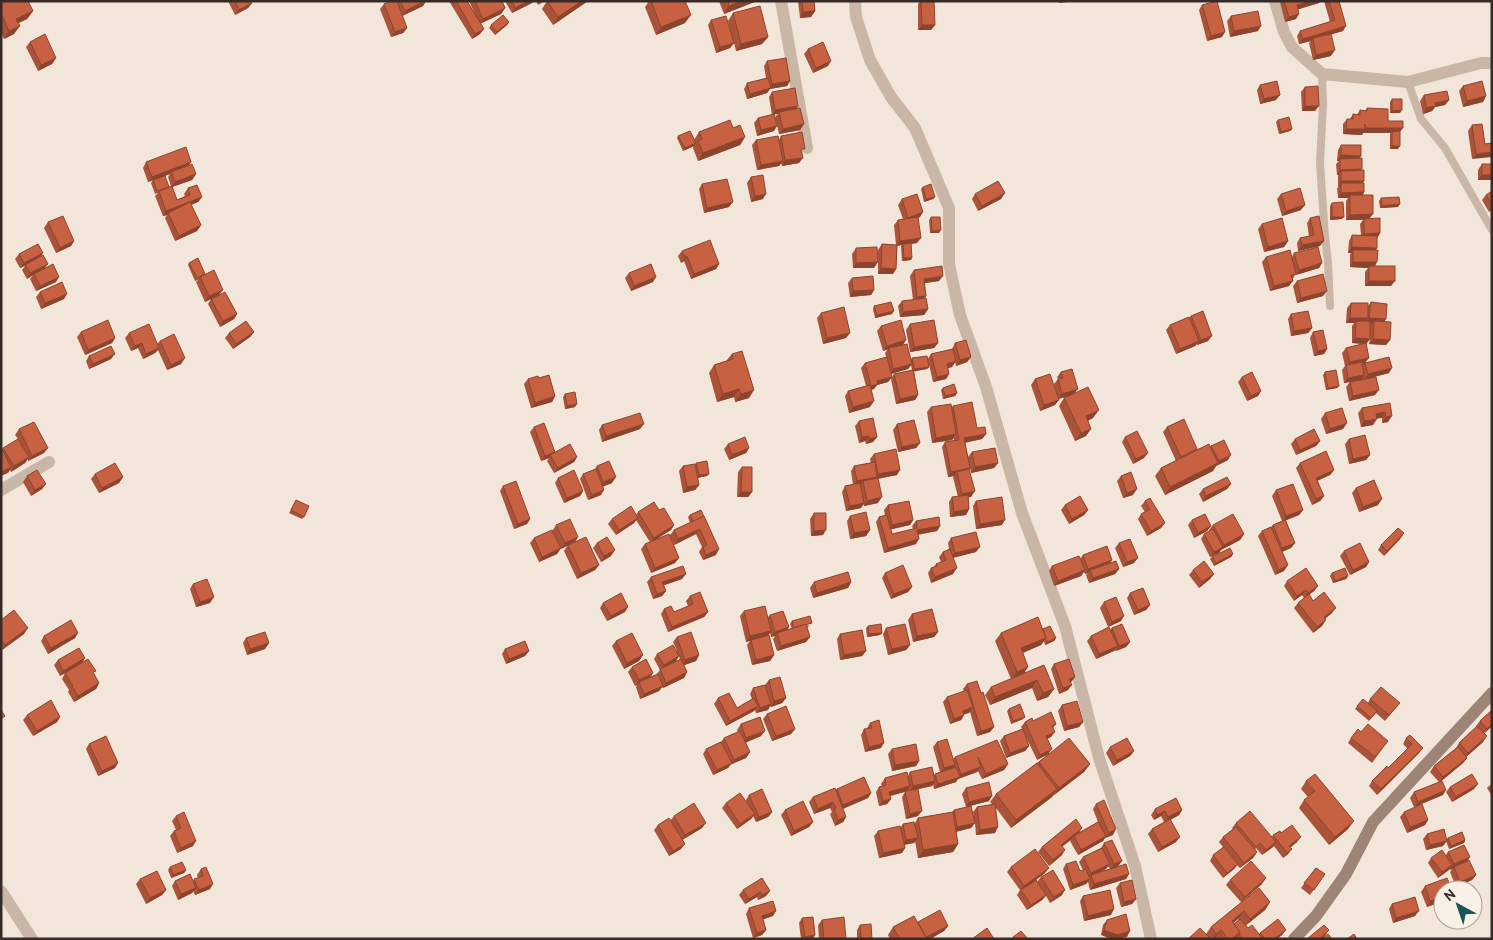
<svg xmlns="http://www.w3.org/2000/svg" width="1493" height="940" font-family="Overpass,sans-serif">
<style>
.lines{fill:none;stroke-linecap:round;stroke-linejoin:round}
.service{stroke:#cab6a6;stroke-width:8}
.minor{stroke:#cab6a6;stroke-width:12}
.secondary{stroke:#9d8477;stroke-width:12}
.wall{fill:#ab5339;fill-rule:evenodd}
.shaded-wall{fill:#8b442e}
.building{fill:#c76142;stroke:#8b442e}
</style>
<rect width="100%" height="100%" fill="#f2e6da"/>
<g class="lines">
<g class="service">
<path d="M1322,74L1323,104L1320,163L1325,237L1328,262L1330,306"/>
<path d="M1408,82L1421,119L1445,148L1492,230"/>
</g>
<g class="minor">
<path d="M781,1L807,148"/>
<path d="M855,1L856,17L870,60L891,97L915,128L949,208V264L960,315L986,387L1022,513L1065,626L1099,758L1135,866L1151,939"/>
<path d="M1275,1L1284,32L1292,47L1322,74L1408,82L1481,63H1492"/>
<path d="M1,490L49,462"/>
<path d="M1,891L32,939"/>
</g>
<path class="secondary" d="M1294,939L1316,916L1346,874L1373,822L1492,693"/>
</g>
<g class="wall">
<path d="M1,1L33,11L27,19L18,23L14,34L4,39L1,33Z"/>
<path d="M228,1H251L252,3L248,8L235,15Z"/>
<path d="M392,1H426L423,6L402,16L407,28L403,33L391,37L380,9L384,4Z"/>
<path d="M449,1H467L475,14L469,1H502L505,8L501,14L480,24V34L472,39Z"/>
<path d="M505,1H533L532,3L512,13Z"/>
<path d="M536,1H545L538,5Z"/>
<path d="M547,1H588L553,25L542,9Z"/>
<path d="M649,1H685V23L656,35L645,7Z"/>
<path d="M719,1H757L724,14Z"/>
<path d="M798,1H814L815,11L811,17L800,18Z"/>
<path d="M920,1H921L935,25L931,30H918V4Z"/>
<path d="M1280,1H1320L1319,3L1298,9L1296,19L1285,22L1280,2Z"/>
<path d="M1324,1H1339L1343,31L1331,34V56L1313,60L1309,43L1311,41L1299,44L1297,36L1300,31L1330,22Z"/>
<path d="M1202,5L1222,37L1207,41L1199,10Z"/>
<path d="M733,13L768,37L762,44L736,51L734,43L730,48L716,53L708,25L711,20L731,33L728,21Z"/>
<path d="M1231,16L1258,31L1230,37L1227,21Z"/>
<path d="M509,22L507,25L495,35L489,28L491,25Z"/>
<path d="M30,42L56,58L52,64L38,71L26,47Z"/>
<path d="M808,49L828,66L813,73L804,54Z"/>
<path d="M767,61L790,81L787,86L770,89L767,93L747,99L744,89L747,83L766,78L764,66Z"/>
<path d="M1260,85L1276,100L1260,104L1257,90Z"/>
<path d="M1463,86L1486,96L1483,102L1463,107L1459,91Z"/>
<path d="M1305,87L1315,111H1302L1301,92Z"/>
<path d="M772,92L796,109L804,124L800,130L779,134L775,117L778,114H774V131L757,136L754,123L758,118L772,115L769,97Z"/>
<path d="M1424,95L1449,100L1445,105L1435,107L1432,111L1423,114L1420,101Z"/>
<path d="M1392,99L1400,113H1390V102Z"/>
<path d="M1367,108L1388,121L1400,132L1398,149H1390V134L1391,133H1363L1362,135L1343,134V124L1347,119H1350L1353,114L1357,115L1360,110L1365,111Z"/>
<path d="M1278,120L1292,129L1290,131L1279,134L1276,122Z"/>
<path d="M1472,125L1485,144L1472,159L1468,131Z"/>
<path d="M733,128L745,137L740,145L698,161L693,148L695,144L694,146L683,151L677,138L678,136L694,140L699,132Z"/>
<path d="M781,136L802,152L799,163L782,166L781,163L779,166L757,170L752,145L756,140H779Z"/>
<path d="M1341,145L1361,156L1360,158L1362,169L1361,170L1364,181L1363,183L1364,192L1363,195L1370,219L1380,233L1377,238V248L1375,250V266L1391,286H1365V272L1368,268L1350,267V255L1351,253H1348L1349,241L1352,235H1361L1360,224L1363,220H1346V201L1348,198H1338L1337,188L1339,187H1338V175H1337L1336,164L1339,161H1337L1338,150Z"/>
<path d="M146,162H191L189,165L196,174L192,180L172,187L177,200L185,196L184,194L188,188L202,197L198,202L191,205L201,225L197,231L175,241L165,218L167,215L163,216L155,196L158,193L155,194L151,183L153,180L148,182L143,168ZM170,174L168,177L171,186L169,187L157,179Z"/>
<path d="M1482,164H1492V180H1478V170Z"/>
<path d="M751,177L763,199L751,202L747,183Z"/>
<path d="M702,184L729,207L704,213L699,189Z"/>
<path d="M923,187L935,197L933,199L924,202L921,189Z"/>
<path d="M1492,191V210L1489,212L1482,200L1486,195Z"/>
<path d="M975,194L1001,199L978,211L972,199Z"/>
<path d="M1281,194L1301,210L1282,216L1277,199Z"/>
<path d="M1381,198L1398,207L1380,208L1379,201Z"/>
<path d="M902,199L920,217L918,218L917,243L911,244V260L902,261L901,246L902,245L897,246L896,269L893,274H878V250L882,244L896,245L894,225L898,220L903,219L898,205Z"/>
<path d="M1332,203L1342,219L1330,220V206Z"/>
<path d="M931,217L939,233H930L929,220Z"/>
<path d="M1310,218L1320,246L1298,251L1297,243L1300,238L1309,236L1307,223Z"/>
<path d="M48,222L74,241L71,246L56,253L44,228Z"/>
<path d="M1262,224L1288,241L1284,247L1264,252L1258,229Z"/>
<path d="M856,248L874,268H853L852,254Z"/>
<path d="M682,251L719,264L716,269L691,279L684,261L681,263L678,256Z"/>
<path d="M43,253L41,256L44,269L56,282L36,291L30,279L33,275L27,279L22,270L25,266L20,268L15,259L19,254Z"/>
<path d="M1294,253L1322,263L1319,268L1295,275L1289,286L1270,291L1262,262L1266,257H1292Z"/>
<path d="M189,263L205,274L219,295L237,314L234,319L220,327L208,304L211,299L219,295L205,302L196,282L198,280L195,281L188,265Z"/>
<path d="M914,270L939,281L924,283L926,296L924,298L928,309L924,315L900,317L898,306L902,301L913,300L910,276Z"/>
<path d="M629,273L653,282L631,291L625,278Z"/>
<path d="M852,278L874,290L871,295L850,297L848,283Z"/>
<path d="M1297,281L1323,296L1297,303L1293,286Z"/>
<path d="M40,292L64,299L41,309L36,297Z"/>
<path d="M1371,302L1386,319L1384,322L1390,340L1386,345L1369,344L1370,339L1366,344V363L1389,373L1367,379L1375,395L1349,401L1346,387L1350,382L1344,383L1342,370L1345,366L1342,353L1346,348L1363,344L1352,343V326L1354,323H1346L1347,308L1351,303L1368,306Z"/>
<path d="M874,306L892,314L875,318L873,309Z"/>
<path d="M821,313L846,338L823,344L817,318Z"/>
<path d="M1291,314L1312,328L1308,333L1291,336L1288,319Z"/>
<path d="M1191,316L1208,341L1197,345V344L1195,346L1176,354L1166,330L1170,325L1189,318Z"/>
<path d="M910,324L938,343L934,348L910,352L906,330Z"/>
<path d="M881,326L903,345L911,360L912,358L927,360L931,354L952,349L955,343L971,357L967,362L956,366L955,362L952,367L948,368L949,374L946,379L933,382L928,360L929,367L927,369L914,371L918,395L915,400L896,404L891,379L894,374L912,370L911,365L908,369L891,374L892,377L888,382L877,385L874,389L871,390L870,407L849,413L845,396L848,391L866,386L861,368L865,363L886,357L885,353L888,349L883,351L877,331Z"/>
<path d="M81,332L115,338L112,343L85,355L77,337Z"/>
<path d="M254,332L250,337L233,349L225,338L229,333Z"/>
<path d="M1313,332L1327,349L1324,354L1314,356L1310,338Z"/>
<path d="M129,333L157,344L160,341L181,364L167,370L158,350L155,353L143,359L138,348L131,351L125,338Z"/>
<path d="M732,354L749,398L735,402L734,397L717,402L709,373L714,365L726,361Z"/>
<path d="M89,356L111,359L89,369L86,361Z"/>
<path d="M1061,372L1075,393L1093,418L1088,421L1086,436L1075,441L1059,406L1064,398L1070,396L1058,399L1055,405L1040,411L1031,385L1035,379L1057,396L1054,384L1058,379L1057,377Z"/>
<path d="M1325,372L1339,386L1337,388L1326,390L1323,375Z"/>
<path d="M1242,377L1261,391L1258,396L1247,401L1238,382Z"/>
<path d="M539,378L555,396L552,402L531,408L524,384L528,379Z"/>
<path d="M943,388L957,393L955,396L943,399L941,390Z"/>
<path d="M565,394L575,407L565,409L563,397Z"/>
<path d="M1390,403L1388,422L1382,423V418H1376L1373,425L1361,427L1358,413L1362,408Z"/>
<path d="M953,406L977,428L986,434L982,439L965,443L968,457L972,452L998,463L994,468L971,473L970,468L969,469L971,497H968L969,509L966,515L950,517L949,502L952,497H958L953,477L954,476L948,477L942,447L945,442L954,440V438L952,440L932,443L927,412L931,407L951,408Z"/>
<path d="M1325,413L1343,429L1326,434L1321,419Z"/>
<path d="M859,421L877,437L873,442L866,444L865,441L859,443L855,426Z"/>
<path d="M897,424L920,443L916,448L898,452L893,430Z"/>
<path d="M602,425L640,429L602,442L599,430Z"/>
<path d="M534,427L555,452L553,454L577,457L574,462L554,473L547,461L549,458L541,461L530,432Z"/>
<path d="M1167,427L1197,449L1210,447L1211,446L1228,460L1216,466L1213,471L1165,495L1155,476L1161,468L1176,461L1163,432Z"/>
<path d="M19,429L44,453L28,461V459L25,463L11,472L10,470L8,473L2,449L18,439L15,435Z"/>
<path d="M1125,437L1144,458L1133,464L1122,442Z"/>
<path d="M1295,439L1320,441L1316,446L1296,455L1291,444Z"/>
<path d="M1349,439L1370,455L1366,460L1349,464L1345,444Z"/>
<path d="M728,444L749,448L746,453L729,460L724,449Z"/>
<path d="M874,454L897,475L878,479V503L864,506L863,504L861,508L846,511L842,492L845,486L853,485L851,471L854,466L871,463L870,459Z"/>
<path d="M696,463L707,476L697,478L699,485L695,490L683,493L679,471L683,466L695,465Z"/>
<path d="M1300,463L1334,470L1330,475L1317,481L1324,496L1320,501L1312,505L1296,468Z"/>
<path d="M597,466L612,483L603,486L601,495L588,500L580,479L583,474L595,469Z"/>
<path d="M742,467L752,492L748,497H737L738,472Z"/>
<path d="M95,474L123,477L119,483L99,493L91,479Z"/>
<path d="M27,476L42,489L31,496L23,482Z"/>
<path d="M1121,476L1133,495L1123,498L1117,481Z"/>
<path d="M558,478L583,491L580,496L564,503L555,483Z"/>
<path d="M1231,484L1227,489L1203,502L1199,494L1203,489Z"/>
<path d="M503,486L530,519L527,524L514,529L500,491Z"/>
<path d="M1356,488L1378,505L1359,512L1352,493Z"/>
<path d="M1276,490L1303,510L1299,515L1286,520L1295,543L1291,548L1282,552L1284,571L1275,575L1258,536L1262,531L1271,527L1273,525L1282,521L1272,496Z"/>
<path d="M296,500L304,517L302,519L289,513Z"/>
<path d="M976,501L1002,525L976,529L973,506Z"/>
<path d="M1145,501L1161,528L1147,536L1138,519L1141,514L1145,512L1141,506Z"/>
<path d="M888,505L913,520L910,525L891,529L892,534L913,529L912,526L916,521L940,526L937,531L918,535L916,544L884,553L876,522L879,517L885,515L884,510Z"/>
<path d="M1065,505L1088,510L1084,515L1069,524L1061,510Z"/>
<path d="M701,510L716,555L703,560L699,552L702,547L696,534L674,545L671,538L675,563L651,573L641,549L645,544L650,542L636,520L634,523L616,535L608,524L612,519L636,515L638,512L671,530L656,539L670,535L674,530L690,523L688,517L690,515Z"/>
<path d="M814,513L823,535L811,536L810,519Z"/>
<path d="M850,516L870,530L866,536L850,539L847,521Z"/>
<path d="M1192,520L1211,526L1207,531L1194,538L1188,525Z"/>
<path d="M556,525L599,565L595,570L577,579L564,551L568,545L571,544L561,549L555,536L561,548L557,554L539,562L530,543L534,538L553,530Z"/>
<path d="M1213,525L1244,534L1240,540L1221,550L1219,553L1210,557L1201,539L1204,534L1210,531L1209,530Z"/>
<path d="M1404,533L1400,539L1384,556L1378,550L1381,545Z"/>
<path d="M951,538L976,552L953,558V574L931,583L928,573L931,568L934,567L936,564L941,562L939,557L943,552L949,549L948,543Z"/>
<path d="M597,543L611,556L601,562L593,548Z"/>
<path d="M1119,543L1134,563L1123,567L1115,548Z"/>
<path d="M1344,551L1369,562L1366,567L1350,575L1340,556Z"/>
<path d="M1233,554L1231,557L1214,566L1210,559L1212,557Z"/>
<path d="M1083,555L1110,563L1119,569L1115,574L1089,583L1086,575L1088,573L1085,574L1084,572L1081,576L1054,586L1049,571L1052,566L1080,559Z"/>
<path d="M1193,570L1214,574L1210,579L1199,588L1189,575Z"/>
<path d="M885,573L912,587L908,592L891,599L882,578Z"/>
<path d="M1332,573L1348,576L1346,579L1333,583L1330,576Z"/>
<path d="M651,577L682,579L664,585L666,591L662,596L653,599L647,582Z"/>
<path d="M1287,581L1318,586L1314,591L1309,595L1313,601L1332,613L1325,619L1322,626L1313,633L1294,608L1298,603L1304,598L1302,595L1294,601L1284,586Z"/>
<path d="M814,582H851L848,588L813,598L810,588Z"/>
<path d="M193,584L210,603L196,607L190,589Z"/>
<path d="M1130,593L1150,605L1146,610L1134,615L1127,598Z"/>
<path d="M690,596L708,612L704,617L668,632L661,614L664,609L674,612L688,606L686,601Z"/>
<path d="M1104,602L1121,621L1108,627L1100,608Z"/>
<path d="M603,603L625,612L607,621L600,608Z"/>
<path d="M744,611L768,617L770,615L789,627L787,630L792,629L790,624L792,621L810,626L807,627L810,637L806,642L777,651L773,639L775,636L771,637L770,633L768,635L774,655L770,661L752,665L747,645L750,641L746,642L740,616Z"/>
<path d="M912,614L938,632L934,637L913,642L908,620Z"/>
<path d="M1,620L24,634L2,650L1,649Z"/>
<path d="M868,626L882,633L880,635L867,637L866,628Z"/>
<path d="M886,628L910,645L906,650L888,655L883,634Z"/>
<path d="M1112,628L1130,642L1126,647L1116,651L1115,650L1114,651L1096,659L1087,641L1091,636L1110,630Z"/>
<path d="M1043,629L1056,638L1054,641L1045,645L1044,641L1041,645L1023,653L1025,673L1054,689L1048,697L1037,701L1032,688L990,705L985,695L991,687L1011,679L995,641L1001,633Z"/>
<path d="M840,634L866,651L862,656L840,660L837,639Z"/>
<path d="M44,636L75,638L48,654L41,641Z"/>
<path d="M677,637L699,655L696,661L684,665L687,672L684,678L663,688L662,687L659,691L640,699L636,687L637,685L635,686L628,672L632,667L650,678L656,675L660,670L654,659L657,654L677,651L673,642ZM679,656L680,660L665,667L676,661Z"/>
<path d="M246,638L269,643L265,649L247,655L243,643Z"/>
<path d="M616,641L643,655L639,661L624,669L612,646Z"/>
<path d="M505,649L529,651L525,656L506,664L502,654Z"/>
<path d="M85,658L82,663L60,676L54,665L58,660Z"/>
<path d="M1054,664L1075,677L1071,682L1068,690L1059,694L1051,669Z"/>
<path d="M65,673L93,674L99,683L96,689L74,702L68,692L69,690L62,679Z"/>
<path d="M769,680L786,698L782,703L771,707L770,706L768,710L756,713L755,710L754,711L726,726L714,704L718,698L737,708L752,699L750,694L753,688L765,685Z"/>
<path d="M967,684L981,693L994,727L990,732L977,736L970,712L964,714V715L961,720L950,724L943,702L947,697L964,692L963,689Z"/>
<path d="M1363,699L1368,703L1370,699L1400,703L1385,721L1376,713L1369,721L1355,709Z"/>
<path d="M1062,705L1083,722L1079,727L1064,731L1058,711Z"/>
<path d="M1009,709L1023,719L1011,724L1007,711Z"/>
<path d="M1492,710V726L1484,733L1483,742L1466,757L1467,758L1463,763L1440,782L1443,795L1414,807L1410,798L1414,792L1439,782L1430,772L1434,766L1456,748L1459,743L1477,727L1476,726L1480,721Z"/>
<path d="M767,714L795,729L791,734L772,741L763,719Z"/>
<path d="M27,715L60,717L57,722L33,736L23,720Z"/>
<path d="M1033,721L1056,724L1053,728L1051,737L1047,739L1049,754L1090,764L1084,772L1053,795L1052,797L1011,828L996,808L995,833L976,835L975,823L971,828L956,832L958,844L953,852L918,858L915,841L914,843L904,845L905,848L902,853L879,858L874,836L878,831L900,828L903,824L915,823L918,818L952,812L954,810L974,820L973,812L977,807L993,805L990,802L996,794L1037,763L1047,755L1037,760L1026,737L1029,746L1025,751L1006,758L1000,741L1004,736L1022,729L1021,727L1025,722Z"/>
<path d="M870,723L881,748L865,752L861,735L864,729H867V728Z"/>
<path d="M741,724L761,736L745,742L750,752L746,758L730,764L728,768L713,775L703,754L706,749L721,742L724,738L738,732L737,730Z"/>
<path d="M1361,732L1388,741L1372,763L1348,743L1351,738Z"/>
<path d="M1406,738L1423,748L1419,753L1377,795L1369,786L1372,781L1388,768L1408,749L1403,744Z"/>
<path d="M937,742L953,759L955,757L1008,764L1004,770L982,779L978,771L977,772L958,779L956,782L934,789L933,784L932,786L918,789V816L906,819L902,797L905,792L890,796L891,799L887,804L879,806L876,792L879,787L882,786L881,784L885,778L908,776L910,772L934,775L940,772L933,747Z"/>
<path d="M89,744L115,768L98,776L86,749Z"/>
<path d="M1110,747L1134,751L1130,756L1113,766L1106,753Z"/>
<path d="M892,749L919,761L916,766L892,771L888,754Z"/>
<path d="M1306,781L1348,829L1329,845L1299,808L1304,800L1308,797L1301,789Z"/>
<path d="M1492,784V796L1487,788L1489,786Z"/>
<path d="M1450,787L1474,789L1452,802L1446,792Z"/>
<path d="M966,788L989,801L966,807L962,794Z"/>
<path d="M837,789L871,793L868,798L843,809L846,817L843,822L835,826L830,814L832,812L830,808L814,814L809,802L813,797L835,790Z"/>
<path d="M749,795L772,812L768,817L756,822L753,816L751,819L737,829L722,808L726,803H747L746,800Z"/>
<path d="M1096,804L1113,835L1105,838L1103,841L1078,855L1070,841L1072,839L1062,846V855L1049,866L1038,852L1042,847L1078,833L1098,822L1093,809Z"/>
<path d="M1155,809L1182,810L1179,815L1170,820L1176,842L1158,852L1148,834L1152,829L1164,822L1161,816L1154,820L1151,815Z"/>
<path d="M785,810L813,822L809,827L791,836L781,815Z"/>
<path d="M1404,812L1428,820L1425,825L1407,833L1400,817Z"/>
<path d="M176,816L193,846L177,853L170,836L174,831L176,830L172,821Z"/>
<path d="M674,816L702,828L682,840L681,849L669,856L654,830L658,825L671,820Z"/>
<path d="M1236,823L1272,837L1273,835L1281,833L1297,842L1291,847L1288,854L1283,858L1274,846L1262,855L1256,848L1255,850L1257,852L1253,858L1240,868L1237,865L1234,869L1223,878L1210,861L1213,855L1223,847L1219,842L1223,837L1233,829L1232,828Z"/>
<path d="M1427,834L1446,839L1448,838L1465,840L1464,843L1449,849L1446,841L1443,846L1426,850L1423,839Z"/>
<path d="M1104,843L1122,861L1118,866L1113,868L1129,874L1126,879L1090,890L1088,882L1086,884L1070,890L1063,869L1066,864L1080,871L1083,870L1079,862L1083,857L1101,848ZM1108,866L1110,869L1101,872L1106,869Z"/>
<path d="M1448,852L1467,862L1476,875L1472,880L1456,887L1450,872L1453,868L1450,870V869L1438,878L1428,863L1431,858L1446,855Z"/>
<path d="M170,867L186,870L184,873L171,878L168,870Z"/>
<path d="M1011,867L1045,873L1036,880L1037,882L1041,877L1062,895L1050,903L1046,896L1042,900L1027,910L1017,895L1020,890L1007,872Z"/>
<path d="M1316,868L1325,874L1310,895L1301,888Z"/>
<path d="M201,869L210,889L195,895L193,891L192,893L178,900L172,886L175,881H193L194,879L198,878L197,875Z"/>
<path d="M762,878L766,896L758,900L757,897L745,904L739,895L743,890Z"/>
<path d="M140,879L166,890L162,895L146,904L136,884Z"/>
<path d="M1230,880L1262,884L1241,902L1226,885Z"/>
<path d="M1120,883L1136,899L1132,904L1121,907L1116,888Z"/>
<path d="M1425,886L1443,890V901L1427,907L1421,892Z"/>
<path d="M1259,888L1270,902L1265,910L1246,925L1248,928L1259,934L1260,933L1282,935L1277,939H1216L1215,938L1214,939H1188L1206,934L1211,927ZM1238,919L1239,920L1234,924L1233,923Z"/>
<path d="M1083,896L1111,915L1084,921L1080,901Z"/>
<path d="M1392,904L1415,916L1393,923L1389,909Z"/>
<path d="M749,908L773,916L763,919L766,930L762,935L753,938L746,914Z"/>
<path d="M802,918L813,939H801L799,923Z"/>
<path d="M822,920L846,939H819L818,925Z"/>
<path d="M1107,920L1127,937L1101,935L1103,925Z"/>
<path d="M918,922L948,926L944,931L930,939H890L888,935L893,927Z"/>
<path d="M860,925L872,939H857V930Z"/>
</g>
<g class="shaded-wall">
<path d="M426,1L423,6L402,16L405,11Z"/>
<path d="M528,1H533L532,3L512,13L515,8Z"/>
<path d="M582,1H588L553,25L558,17Z"/>
<path d="M742,1H757L724,14L729,6Z"/>
<path d="M1060,1H1076L1059,3Z"/>
<path d="M1311,1H1320L1319,3L1293,11L1297,5Z"/>
<path d="M252,3L248,8L235,15L239,10Z"/>
<path d="M505,8L501,14L479,24L483,19Z"/>
<path d="M33,11L27,19L11,27L16,19Z"/>
<path d="M815,11L811,17L800,18L803,12Z"/>
<path d="M1299,14L1296,19L1285,22L1289,17Z"/>
<path d="M691,15L685,23L656,35L661,27Z"/>
<path d="M509,22L507,25L495,35L497,32Z"/>
<path d="M922,25H935L931,30H918Z"/>
<path d="M20,26L14,34L4,39L9,31Z"/>
<path d="M1261,26L1258,31L1230,37L1234,31Z"/>
<path d="M1346,26L1343,31L1313,40V38L1311,41L1299,44L1303,39Z"/>
<path d="M407,28L403,33L391,37L395,32Z"/>
<path d="M484,29L480,34L472,39L475,34Z"/>
<path d="M1225,32L1222,37L1207,41L1211,36Z"/>
<path d="M768,37L762,44L736,51L741,44Z"/>
<path d="M734,43L730,48L716,53L720,47Z"/>
<path d="M1335,50L1331,56L1313,60L1316,55Z"/>
<path d="M56,58L52,64L38,71L41,65Z"/>
<path d="M831,61L828,66L813,73L816,68Z"/>
<path d="M790,81L787,86L770,89L767,93L747,99L750,94L769,89L772,84Z"/>
<path d="M1280,95L1276,100L1260,104L1264,99Z"/>
<path d="M1486,96L1483,102L1463,107L1467,101Z"/>
<path d="M1449,100L1445,105L1435,107L1432,111L1423,114L1426,108L1435,103Z"/>
<path d="M798,106L795,111L779,112L778,114L772,115L775,110Z"/>
<path d="M1305,106H1319L1315,111H1302Z"/>
<path d="M1402,110L1400,113H1390L1392,111Z"/>
<path d="M804,124L800,130L779,134L783,129Z"/>
<path d="M777,126L774,131L757,136L761,130Z"/>
<path d="M1366,128H1403L1399,133L1392,132L1391,133H1363L1362,135L1343,134L1346,129H1365Z"/>
<path d="M1292,129L1290,131L1279,134L1281,132Z"/>
<path d="M745,137L740,145L698,161L703,153Z"/>
<path d="M696,143L694,146L683,151L685,148Z"/>
<path d="M1392,146H1400L1398,149H1390Z"/>
<path d="M1492,152V157L1472,159L1476,154Z"/>
<path d="M1341,155L1361,156L1357,161L1340,159L1339,161H1337Z"/>
<path d="M803,158L799,163L782,166L785,160Z"/>
<path d="M783,161L779,166L757,170L761,165Z"/>
<path d="M191,162L187,167L171,172L170,174L148,182L152,177Z"/>
<path d="M1362,169L1359,174L1341,171L1338,175H1337L1340,170Z"/>
<path d="M196,174L192,180L172,187L175,182Z"/>
<path d="M1482,175H1492V180H1478Z"/>
<path d="M1341,181H1364L1360,186L1341,183L1339,187H1338Z"/>
<path d="M1364,192L1361,198L1350,195L1348,198H1338L1341,193Z"/>
<path d="M1005,193L1001,199L978,211L982,206Z"/>
<path d="M766,194L763,199L751,202L755,196Z"/>
<path d="M202,197L198,202L169,214L168,213L167,215L163,216L166,211Z"/>
<path d="M935,197L933,199L924,202L926,199Z"/>
<path d="M733,202L729,207L704,213L707,208Z"/>
<path d="M1400,204L1398,207L1380,208L1382,206Z"/>
<path d="M1305,205L1301,210L1282,216L1286,211Z"/>
<path d="M923,212L920,217L905,223L908,218Z"/>
<path d="M1373,214L1369,219L1346,220L1350,215Z"/>
<path d="M1332,217H1344L1342,219L1330,220Z"/>
<path d="M201,225L197,231L175,241L179,236Z"/>
<path d="M941,230L939,233H930L932,231Z"/>
<path d="M1380,233L1377,239L1361,240L1364,234Z"/>
<path d="M921,238L917,243L903,245V244L902,245L896,246L900,241Z"/>
<path d="M74,241L71,246L56,253L60,248Z"/>
<path d="M1288,241L1284,247L1264,252L1268,247Z"/>
<path d="M1324,241L1320,246L1298,251L1302,245Z"/>
<path d="M1352,247L1377,248L1373,253L1353,250L1351,253H1348Z"/>
<path d="M43,253L39,258L20,268L24,263Z"/>
<path d="M687,256L684,261L681,263L685,257Z"/>
<path d="M904,258H912L911,260L902,261Z"/>
<path d="M878,262L874,268H853L856,263Z"/>
<path d="M1353,262H1377L1374,268L1369,266L1368,268L1350,267Z"/>
<path d="M1322,263L1319,268L1296,275L1299,270Z"/>
<path d="M48,264L44,269L34,274L33,275L27,279L30,273Z"/>
<path d="M719,264L716,269L691,279L694,274Z"/>
<path d="M881,268L896,269L893,274H878Z"/>
<path d="M943,276L939,281L920,284L924,279Z"/>
<path d="M59,277L56,282L36,291L40,286Z"/>
<path d="M656,277L653,282L631,291L634,286Z"/>
<path d="M1293,281L1289,286L1270,291L1274,286Z"/>
<path d="M1369,281H1395L1391,286H1365Z"/>
<path d="M223,290L219,295L205,302L209,296Z"/>
<path d="M874,290L871,295L850,297L853,291Z"/>
<path d="M1327,291L1323,296L1297,303L1301,298Z"/>
<path d="M67,294L64,299L41,309L45,303Z"/>
<path d="M926,296L922,301L914,302L917,297Z"/>
<path d="M928,309L924,315L900,317L903,312Z"/>
<path d="M894,311L892,314L875,318L877,315Z"/>
<path d="M237,314L234,319L220,327L223,321Z"/>
<path d="M1350,318H1368L1364,323L1356,321L1354,323H1346Z"/>
<path d="M1369,318L1386,319L1382,325L1374,321L1372,324L1365,323Z"/>
<path d="M1312,328L1308,333L1291,336L1294,331Z"/>
<path d="M254,332L250,337L233,349L236,344Z"/>
<path d="M850,333L846,338L823,344L827,338Z"/>
<path d="M1212,336L1208,341L1197,345L1201,340Z"/>
<path d="M115,338L112,343L85,355L88,350Z"/>
<path d="M1355,338L1370,339L1366,344L1352,343Z"/>
<path d="M1373,339L1390,340L1386,345L1369,344Z"/>
<path d="M906,340L903,345L883,351L887,346Z"/>
<path d="M1199,341L1195,346L1176,354L1180,349Z"/>
<path d="M142,343L138,348L131,351L135,346Z"/>
<path d="M938,343L934,348L910,352L914,347Z"/>
<path d="M159,348L155,353L143,359L146,354Z"/>
<path d="M1327,349L1324,354L1314,356L1318,351Z"/>
<path d="M115,354L111,359L89,369L93,364Z"/>
<path d="M971,357L967,362L956,366L960,360Z"/>
<path d="M185,358L181,364L167,370L171,365Z"/>
<path d="M1369,358L1365,363L1346,368L1350,362Z"/>
<path d="M956,361L952,367L943,369L947,364Z"/>
<path d="M912,364L908,369L890,374L893,369Z"/>
<path d="M929,367L927,369L912,372L914,369Z"/>
<path d="M1392,368L1389,373L1365,379L1368,374Z"/>
<path d="M949,374L946,379L933,382L937,377Z"/>
<path d="M1364,375L1361,380L1344,383L1348,378Z"/>
<path d="M892,377L888,382L877,385L874,389L867,391L871,386L877,381Z"/>
<path d="M1339,386L1337,388L1326,390L1328,388Z"/>
<path d="M739,389L734,397L717,402L723,394Z"/>
<path d="M1078,389L1074,394L1058,399L1062,394Z"/>
<path d="M754,390L749,398L735,402L741,394Z"/>
<path d="M1379,390L1375,395L1349,401L1353,396Z"/>
<path d="M1261,391L1258,396L1247,401L1251,396Z"/>
<path d="M957,393L955,396L943,399L945,396Z"/>
<path d="M918,395L915,400L896,404L900,399Z"/>
<path d="M555,396L552,402L531,408L535,403Z"/>
<path d="M1059,400L1055,405L1040,411L1044,405Z"/>
<path d="M874,401L870,407L849,413L853,407Z"/>
<path d="M577,404L575,407L565,409L567,406Z"/>
<path d="M1099,410L1093,418L1080,424L1086,416Z"/>
<path d="M1385,412L1382,418L1372,419L1376,414Z"/>
<path d="M1392,416L1388,422L1382,423L1386,417Z"/>
<path d="M1377,419L1373,425L1361,427L1364,421Z"/>
<path d="M1347,423L1343,429L1326,434L1330,429Z"/>
<path d="M644,424L640,429L602,442L606,436Z"/>
<path d="M1091,429L1086,436L1075,441L1081,433Z"/>
<path d="M956,434L952,440L932,443L936,438Z"/>
<path d="M986,434L982,439L961,443L964,438Z"/>
<path d="M869,436L865,441L859,443L862,437Z"/>
<path d="M877,437L873,442L866,444L869,439Z"/>
<path d="M1320,441L1316,446L1296,455L1300,450Z"/>
<path d="M920,443L916,448L898,452L902,447Z"/>
<path d="M48,448L44,453L28,461L32,456Z"/>
<path d="M749,448L746,453L729,460L732,455Z"/>
<path d="M555,452L551,457L550,455L549,458L541,461L545,456Z"/>
<path d="M1148,453L1144,458L1133,464L1136,459Z"/>
<path d="M1231,455L1228,460L1216,466L1213,471L1165,495L1170,487L1218,463L1219,461Z"/>
<path d="M1370,455L1366,460L1349,464L1353,459Z"/>
<path d="M29,457L25,463L11,472L14,466Z"/>
<path d="M577,457L574,462L554,473L558,468Z"/>
<path d="M998,463L994,468L971,473L975,467Z"/>
<path d="M11,467L8,473L1,476V472Z"/>
<path d="M970,468L967,473L957,472L954,476L948,477L951,472Z"/>
<path d="M900,470L897,475L863,481L861,484L853,486L857,481L876,477L878,474Z"/>
<path d="M1334,470L1330,475L1312,483L1316,478Z"/>
<path d="M709,474L707,476L697,478L699,475Z"/>
<path d="M123,477L119,483L99,493L102,488Z"/>
<path d="M616,477L612,483L600,488L603,482Z"/>
<path d="M46,484L42,489L31,496L35,490Z"/>
<path d="M1231,484L1227,489L1203,502L1206,496Z"/>
<path d="M699,485L695,490L683,493L687,487Z"/>
<path d="M1137,489L1133,495L1123,498L1127,493Z"/>
<path d="M604,490L601,495L588,500L592,495Z"/>
<path d="M583,491L580,496L564,503L567,498Z"/>
<path d="M975,491L971,497L959,499L962,494Z"/>
<path d="M741,492H752L748,497H737Z"/>
<path d="M1324,496L1320,501L1312,505L1316,499Z"/>
<path d="M882,497L878,503L864,506L867,501Z"/>
<path d="M1382,499L1378,505L1359,512L1363,507Z"/>
<path d="M864,503L861,508L846,511L850,506Z"/>
<path d="M969,509L966,515L950,517L954,512Z"/>
<path d="M1088,510L1084,515L1069,524L1072,519Z"/>
<path d="M1303,510L1299,515L1282,522L1286,516Z"/>
<path d="M638,518L634,523L616,535L619,530Z"/>
<path d="M530,519L527,524L514,529L518,524Z"/>
<path d="M913,520L910,525L889,530L892,525Z"/>
<path d="M1005,520L1002,525L976,529L980,524Z"/>
<path d="M1165,523L1161,528L1147,536L1151,531Z"/>
<path d="M674,525L671,530L650,543L654,538Z"/>
<path d="M940,526L937,531L913,535L917,530Z"/>
<path d="M1211,526L1207,531L1194,538L1198,533Z"/>
<path d="M700,529L696,534L674,545L678,539Z"/>
<path d="M826,530L823,535L811,536L814,531Z"/>
<path d="M870,530L866,536L850,539L854,533Z"/>
<path d="M1404,533L1400,539L1384,556L1387,551Z"/>
<path d="M1244,534L1240,540L1221,550L1219,553L1210,557L1214,552L1221,548L1224,545Z"/>
<path d="M578,537L575,542L561,549L565,543Z"/>
<path d="M919,539L916,544L884,553L888,548Z"/>
<path d="M1295,543L1291,548L1279,553L1282,548Z"/>
<path d="M980,547L976,552L951,558L955,553Z"/>
<path d="M561,548L557,554L539,562L542,557Z"/>
<path d="M719,549L716,555L703,560L706,555Z"/>
<path d="M615,550L611,556L601,562L604,556Z"/>
<path d="M1233,554L1231,557L1214,566L1216,563Z"/>
<path d="M679,558L675,563L651,573L655,568Z"/>
<path d="M1138,558L1134,563L1123,567L1127,562Z"/>
<path d="M1112,560L1109,565L1090,570L1088,573L1085,574L1088,569Z"/>
<path d="M1369,562L1366,567L1350,575L1353,570Z"/>
<path d="M599,565L595,570L577,579L581,573Z"/>
<path d="M1288,565L1284,571L1275,575L1279,570Z"/>
<path d="M957,568L953,574L931,583L935,577Z"/>
<path d="M1119,569L1115,574L1089,583L1093,578Z"/>
<path d="M1085,570L1081,576L1054,586L1058,581Z"/>
<path d="M686,574L682,579L659,587L662,582Z"/>
<path d="M1214,574L1210,579L1199,588L1202,582Z"/>
<path d="M1348,576L1346,579L1333,583L1335,581Z"/>
<path d="M851,582L848,588L813,598L817,593Z"/>
<path d="M1318,586L1314,591L1304,598L1308,593Z"/>
<path d="M912,587L908,592L891,599L894,594Z"/>
<path d="M1306,590L1302,595L1294,601L1297,596Z"/>
<path d="M666,591L662,596L653,599L657,594Z"/>
<path d="M214,597L210,603L196,607L200,602Z"/>
<path d="M1150,605L1146,610L1134,615L1138,610Z"/>
<path d="M628,607L625,612L607,621L611,616Z"/>
<path d="M1336,608L1332,613L1320,622L1324,617Z"/>
<path d="M708,612L704,617L668,632L672,627Z"/>
<path d="M1124,616L1121,621L1108,627L1112,622Z"/>
<path d="M1326,620L1322,626L1313,633L1317,627Z"/>
<path d="M789,627L785,633H777L775,636L771,637L775,632Z"/>
<path d="M28,628L24,634L2,650L5,645Z"/>
<path d="M771,631L768,636L746,642L750,636Z"/>
<path d="M938,632L934,637L913,642L917,636Z"/>
<path d="M78,633L75,638L48,654L51,648Z"/>
<path d="M882,633L880,635L867,637L869,634Z"/>
<path d="M810,637L806,642L777,651L781,646Z"/>
<path d="M1046,638L1041,645L1015,656L1021,648Z"/>
<path d="M1056,638L1054,641L1045,645L1047,642Z"/>
<path d="M1130,642L1126,647L1116,651L1119,646Z"/>
<path d="M269,643L265,649L247,655L250,649Z"/>
<path d="M910,645L906,650L888,655L892,649Z"/>
<path d="M1118,646L1114,651L1096,659L1099,654Z"/>
<path d="M529,651L525,656L506,664L509,659Z"/>
<path d="M866,651L862,656L840,660L844,655Z"/>
<path d="M643,655L639,661L624,669L627,663Z"/>
<path d="M699,655L696,661L682,666L685,660Z"/>
<path d="M774,655L770,661L752,665L756,660Z"/>
<path d="M679,656L676,661L660,670L664,665Z"/>
<path d="M85,658L82,663L60,676L63,671Z"/>
<path d="M1028,667L1023,675L1011,680L1017,672Z"/>
<path d="M687,672L684,678L663,688L666,683Z"/>
<path d="M653,673L650,678L639,682L637,685L635,686L639,680Z"/>
<path d="M1075,677L1071,682L1066,684L1069,679Z"/>
<path d="M1037,680L1032,688L990,705L995,697Z"/>
<path d="M99,683L96,689L74,702L78,696Z"/>
<path d="M1072,685L1068,690L1059,694L1063,688Z"/>
<path d="M663,686L659,691L640,699L644,694Z"/>
<path d="M1054,689L1048,697L1037,701L1043,693Z"/>
<path d="M786,698L782,703L771,707L774,701Z"/>
<path d="M771,704L768,710L756,713L760,708Z"/>
<path d="M758,706L754,711L726,726L730,721Z"/>
<path d="M973,707L969,713L959,716L963,711Z"/>
<path d="M964,715L961,720L950,724L954,719Z"/>
<path d="M60,717L57,722L33,736L37,731Z"/>
<path d="M1025,717L1023,719L1011,724L1013,721Z"/>
<path d="M1083,722L1079,727L1064,731L1067,726Z"/>
<path d="M1492,724V726L1484,734L1487,729Z"/>
<path d="M994,727L990,732L977,736L981,731Z"/>
<path d="M795,729L791,734L772,741L776,736Z"/>
<path d="M765,731L761,736L743,744L746,738Z"/>
<path d="M1055,732L1051,737L1042,741L1046,736Z"/>
<path d="M1487,736L1483,742L1465,758L1468,753Z"/>
<path d="M884,743L881,748L865,752L869,747Z"/>
<path d="M1029,746L1025,751L1006,758L1010,753Z"/>
<path d="M1423,748L1419,753L1377,795L1381,789Z"/>
<path d="M1052,749L1048,754L1037,760L1040,755Z"/>
<path d="M1134,751L1130,756L1113,766L1117,760Z"/>
<path d="M750,752L746,758L730,765L734,760Z"/>
<path d="M1467,758L1463,763L1439,783L1443,777Z"/>
<path d="M919,761L916,766L892,771L895,765Z"/>
<path d="M118,763L115,768L98,776L102,771Z"/>
<path d="M732,763L728,768L713,775L717,770Z"/>
<path d="M1008,764L1004,770L982,779L986,774Z"/>
<path d="M1090,764L1084,772L1053,796L1059,788Z"/>
<path d="M955,765L951,770L941,773L944,768Z"/>
<path d="M981,767L977,772L958,779L956,782L934,789L938,784L958,777L961,774Z"/>
<path d="M935,781L932,786L910,791L913,786Z"/>
<path d="M1478,784L1474,789L1452,802L1456,797Z"/>
<path d="M910,786L907,791L886,797L889,792Z"/>
<path d="M1057,789L1052,797L1011,828L1016,820Z"/>
<path d="M1446,790L1443,795L1414,807L1418,802Z"/>
<path d="M871,793L868,798L839,810L843,805Z"/>
<path d="M992,796L989,801L966,807L969,802Z"/>
<path d="M891,799L887,804L879,806L883,801Z"/>
<path d="M833,802L830,808L814,814L818,809Z"/>
<path d="M1182,810L1179,815L1165,823L1168,817Z"/>
<path d="M922,811L918,816L906,819L910,814Z"/>
<path d="M1165,811L1161,816L1154,820L1157,815Z"/>
<path d="M772,812L768,817L756,822L759,817Z"/>
<path d="M755,814L751,819L737,829L740,824Z"/>
<path d="M846,817L843,822L835,826L838,820Z"/>
<path d="M1428,820L1425,825L1407,833L1410,827Z"/>
<path d="M1354,821L1348,829L1329,845L1335,837Z"/>
<path d="M813,822L809,827L791,836L794,831Z"/>
<path d="M706,823L702,828L682,840L685,835Z"/>
<path d="M975,823L971,828L954,832L957,827Z"/>
<path d="M998,827L995,833L976,835L980,830Z"/>
<path d="M1082,828L1079,833L1074,836L1072,839L1058,850L1061,845Z"/>
<path d="M1116,829L1113,835L1105,838L1109,833Z"/>
<path d="M1106,836L1103,841L1078,855L1081,850Z"/>
<path d="M1180,837L1176,842L1158,852L1162,847Z"/>
<path d="M1301,837L1297,842L1286,851L1289,846Z"/>
<path d="M918,838L914,843L902,845L906,840Z"/>
<path d="M1465,840L1464,843L1449,849L1451,846Z"/>
<path d="M196,841L193,846L177,853L181,848Z"/>
<path d="M1447,841L1443,846L1426,850L1430,845Z"/>
<path d="M1276,842L1273,847L1262,855L1266,850Z"/>
<path d="M685,844L681,849L669,856L673,851Z"/>
<path d="M958,844L953,852L918,858L923,850Z"/>
<path d="M905,848L902,853L879,858L883,853Z"/>
<path d="M1292,849L1288,854L1283,858L1287,853Z"/>
<path d="M1065,850L1062,855L1049,866L1053,860Z"/>
<path d="M1257,852L1253,858L1240,868L1244,863Z"/>
<path d="M1470,857L1466,863L1450,870L1454,864Z"/>
<path d="M1122,861L1118,866L1110,870L1114,864Z"/>
<path d="M1110,864L1106,869L1091,877V875L1088,878L1091,873Z"/>
<path d="M1238,864L1234,869L1223,878L1227,873Z"/>
<path d="M1452,865L1449,870L1438,878L1442,872Z"/>
<path d="M1049,868L1045,873L1021,891L1024,886Z"/>
<path d="M186,870L184,873L171,878L173,875Z"/>
<path d="M1129,874L1126,879L1090,890L1094,884Z"/>
<path d="M1476,875L1472,880L1456,887L1460,882Z"/>
<path d="M1266,878L1262,884L1241,902L1245,897Z"/>
<path d="M1090,879L1086,884L1070,890L1073,885Z"/>
<path d="M213,884L210,889L195,895L199,890Z"/>
<path d="M196,888L192,893L178,900L181,894Z"/>
<path d="M166,890L162,895L146,904L150,898Z"/>
<path d="M1065,890L1062,895L1050,903L1054,897Z"/>
<path d="M770,891L766,896L758,900L762,895Z"/>
<path d="M760,892L757,897L745,904L749,899Z"/>
<path d="M1046,895L1042,900L1027,910L1031,905Z"/>
<path d="M1443,897V901L1427,907L1430,901Z"/>
<path d="M1136,899L1132,904L1121,907L1124,902Z"/>
<path d="M1270,902L1265,910L1245,926L1250,919Z"/>
<path d="M1114,909L1111,915L1084,921L1088,916Z"/>
<path d="M776,911L773,916L758,921L762,916Z"/>
<path d="M1244,911L1238,919L1226,929L1232,921Z"/>
<path d="M1419,911L1415,916L1393,923L1396,918Z"/>
<path d="M948,926L944,931L930,939H925L926,937Z"/>
<path d="M766,930L762,935L753,938L757,933Z"/>
<path d="M1104,930L1130,931L1127,937L1118,939H1111L1101,935Z"/>
<path d="M1221,930L1215,938L1213,939L1216,934Z"/>
<path d="M1286,930L1282,935L1277,939H1274Z"/>
<path d="M1329,930L1325,936L1321,939H1319Z"/>
<path d="M1240,932L1236,939H1232Z"/>
<path d="M815,935L813,939H804L805,937Z"/>
</g>
<g class="building">
<path d="M1,1H28L33,11L16,19L20,26L9,31L1,13Z"/>
<path d="M235,1H251L252,3L239,10Z"/>
<path d="M392,1H397L407,28L395,32L384,4Z"/>
<path d="M400,1H425L405,11Z"/>
<path d="M456,1H467L484,29L475,34Z"/>
<path d="M475,1H502L505,8L483,19Z"/>
<path d="M512,1H528L515,8Z"/>
<path d="M547,1H582L558,17Z"/>
<path d="M651,1H685L691,15L661,27Z"/>
<path d="M728,1H742L729,6Z"/>
<path d="M802,1H814L815,11L803,12Z"/>
<path d="M921,1H934L935,25H922Z"/>
<path d="M1217,1L1225,32L1211,36L1202,5Z"/>
<path d="M1284,1H1311L1297,5L1299,14L1289,17Z"/>
<path d="M1329,1H1339L1346,26L1303,39L1300,31L1335,20Z"/>
<path d="M760,6L768,37L741,44L733,13Z"/>
<path d="M1258,11L1261,26L1234,31L1231,16Z"/>
<path d="M503,15L509,22L497,32L491,25Z"/>
<path d="M726,16L734,43L720,47L711,20Z"/>
<path d="M45,34L56,58L41,65L30,42Z"/>
<path d="M1331,34L1335,50L1316,55L1313,38Z"/>
<path d="M823,42L831,61L816,68L808,49Z"/>
<path d="M786,58L790,81L772,84L767,61Z"/>
<path d="M768,78L771,88L750,94L747,83Z"/>
<path d="M1277,81L1280,95L1264,99L1260,85Z"/>
<path d="M1482,81L1486,96L1467,101L1463,86Z"/>
<path d="M1318,86L1319,106H1305V87Z"/>
<path d="M795,88L798,106L775,110L772,92Z"/>
<path d="M1447,91L1449,100L1435,103L1436,106L1426,108L1424,95Z"/>
<path d="M1392,99H1402V110L1392,111Z"/>
<path d="M800,108L804,124L783,129L779,112Z"/>
<path d="M1367,108L1388,109V121H1403V128H1366L1365,124V129H1346L1347,119H1353V114L1360,115V110L1367,111Z"/>
<path d="M774,114L777,126L761,130L758,118Z"/>
<path d="M1289,117L1292,129L1281,132L1278,120Z"/>
<path d="M730,120L733,128L740,125L745,137L703,153L698,141L702,139L699,132Z"/>
<path d="M1482,124L1485,144L1492,143V152L1476,154L1472,125Z"/>
<path d="M690,131L696,143L685,148L678,136Z"/>
<path d="M1400,131V146H1392V132Z"/>
<path d="M802,132L805,149H801L803,158L785,160L781,136Z"/>
<path d="M778,136L783,161L761,165L756,140Z"/>
<path d="M1341,145H1361V156L1341,155Z"/>
<path d="M186,147L191,162L152,177L146,162Z"/>
<path d="M1362,158V169L1340,170V159Z"/>
<path d="M192,164L196,174L175,182L171,172Z"/>
<rect x="1482" y="164" width="10" height="11"/>
<path d="M1364,170V181H1341V171Z"/>
<path d="M763,175L766,194L755,196L751,177Z"/>
<path d="M165,176L169,187L157,191L153,180Z"/>
<path d="M727,179L733,202L707,208L702,184Z"/>
<path d="M998,181L1005,193L982,206L975,194Z"/>
<path d="M1341,183H1364V192L1341,193Z"/>
<path d="M931,184L935,197L926,199L923,187Z"/>
<path d="M197,185L202,197L166,211L159,191L172,186L177,200L190,195L188,188Z"/>
<path d="M1300,188L1305,205L1286,211L1281,194Z"/>
<path d="M1492,191V204L1486,195Z"/>
<path d="M917,194L923,212L908,218L902,199Z"/>
<path d="M1350,195H1373V214L1350,215Z"/>
<path d="M1399,197L1400,204L1382,206L1381,198Z"/>
<path d="M190,202L201,225L179,236L168,213Z"/>
<path d="M1343,202L1344,217H1332V203Z"/>
<path d="M63,216L74,241L60,248L48,222Z"/>
<path d="M1319,216L1324,241L1302,245L1300,238L1314,235L1310,218Z"/>
<path d="M918,217L921,238L900,241L898,220Z"/>
<path d="M931,217H940L941,230L932,231Z"/>
<path d="M1282,218L1288,241L1268,247L1262,224Z"/>
<path d="M1380,218V233L1364,234V219Z"/>
<path d="M1352,235L1377,236V248L1352,247Z"/>
<path d="M710,240L719,264L694,274L687,256L685,257L682,251Z"/>
<path d="M911,243L912,258H904L903,244Z"/>
<path d="M38,244L43,253L24,263L19,254Z"/>
<path d="M882,244L897,245L896,269L881,268Z"/>
<path d="M877,247L878,262L856,263V248Z"/>
<path d="M1318,247L1322,263L1299,270L1294,253Z"/>
<path d="M1290,250L1296,274L1291,275L1293,281L1274,286L1266,257Z"/>
<path d="M1353,250H1378L1377,262H1353Z"/>
<path d="M43,255L48,264L30,273L25,265Z"/>
<path d="M198,258L205,274L197,278L189,263Z"/>
<path d="M53,264L59,277L40,286L34,274Z"/>
<path d="M651,264L656,277L634,286L629,273Z"/>
<path d="M942,266L943,276L924,279L926,296L917,297L914,270Z"/>
<rect x="1369" y="266" width="26" height="15"/>
<path d="M214,270L223,290L209,296L200,277Z"/>
<path d="M1323,274L1327,291L1301,298L1297,281Z"/>
<path d="M873,276L874,290L853,291L852,278Z"/>
<path d="M62,282L67,294L45,303L40,292Z"/>
<path d="M225,292L237,314L223,321L211,299Z"/>
<path d="M926,298L928,309L903,312L902,301Z"/>
<path d="M891,302L894,311L877,315L874,306Z"/>
<path d="M1371,302L1387,304L1386,319L1369,318Z"/>
<path d="M1351,303H1368V318H1350Z"/>
<path d="M844,307L850,333L827,338L821,313Z"/>
<path d="M1203,311L1212,336L1201,340L1191,316Z"/>
<path d="M1308,311L1312,328L1294,331L1291,314Z"/>
<path d="M1189,317L1199,341L1180,349L1170,325Z"/>
<path d="M108,320L115,338L88,350L81,332Z"/>
<path d="M901,320L906,340L887,346L881,326Z"/>
<path d="M934,320L938,343L914,347L910,324Z"/>
<path d="M246,321L254,332L236,344L229,333Z"/>
<path d="M1356,321H1370V339L1355,338Z"/>
<path d="M1374,321L1391,322L1390,340L1373,339Z"/>
<path d="M149,324L159,348L146,354L142,343L135,346L129,333Z"/>
<path d="M1323,330L1327,349L1318,351L1313,332Z"/>
<path d="M174,334L185,358L171,365L160,341Z"/>
<path d="M966,340L971,357L960,360L955,343Z"/>
<path d="M1366,343L1369,358L1350,362L1346,348Z"/>
<path d="M907,344L912,364L893,369L889,348Z"/>
<path d="M111,346L115,354L93,364L89,356Z"/>
<path d="M953,349L956,361L947,364L949,374L937,377L931,354Z"/>
<path d="M742,351L754,390L741,394L739,389L723,394L714,365L733,359L732,354Z"/>
<path d="M927,356L929,367L914,369L912,358Z"/>
<path d="M887,357L892,377L877,381L878,384L871,386L865,363Z"/>
<path d="M1389,357L1392,368L1368,374L1365,363Z"/>
<path d="M1362,362L1364,375L1348,378L1346,365Z"/>
<path d="M1072,369L1078,389L1062,394L1058,379L1063,378L1061,372Z"/>
<path d="M913,370L918,395L900,399L894,374Z"/>
<path d="M1336,370L1339,386L1328,388L1325,372Z"/>
<path d="M1252,372L1261,391L1251,396L1242,377Z"/>
<path d="M1050,374L1059,400L1044,405L1035,379Z"/>
<path d="M549,375L555,396L535,403L528,379L538,376L539,378Z"/>
<path d="M1376,377L1379,390L1353,396L1350,382Z"/>
<path d="M954,384L957,393L945,396L943,388Z"/>
<path d="M870,385L874,401L853,407L848,391Z"/>
<path d="M1088,387L1099,410L1086,416L1091,429L1081,433L1064,398Z"/>
<path d="M575,392L577,404L567,406L565,394Z"/>
<path d="M972,402L977,428L985,427L986,434L964,438L970,468L951,472L945,442L959,440L953,406Z"/>
<path d="M1390,403L1392,416L1386,417L1385,412L1376,414L1377,419L1364,421L1362,408Z"/>
<path d="M951,404L956,434L936,438L931,407Z"/>
<path d="M1342,408L1347,423L1330,429L1325,413Z"/>
<path d="M640,413L644,424L606,436L602,425Z"/>
<path d="M873,418L877,437L869,439V436L862,437L859,421Z"/>
<path d="M1184,419L1197,449L1181,457L1167,427Z"/>
<path d="M914,420L920,443L902,447L897,424Z"/>
<path d="M34,422L48,448L32,456L19,429Z"/>
<path d="M544,423L555,452L545,456L534,427Z"/>
<path d="M1314,429L1320,441L1300,450L1295,439Z"/>
<path d="M1137,431L1148,453L1136,459L1125,437Z"/>
<path d="M1365,435L1370,455L1353,459L1349,439Z"/>
<path d="M745,437L749,448L732,455L728,444Z"/>
<path d="M18,439L29,457L14,466L3,448Z"/>
<path d="M1224,440L1231,455L1219,461L1211,446Z"/>
<path d="M570,444L577,457L558,468L550,455Z"/>
<path d="M1209,444L1218,463L1170,487L1161,468Z"/>
<path d="M1,447L11,467L1,472Z"/>
<path d="M995,448L998,463L975,467L972,452Z"/>
<path d="M896,449L900,470L878,474L874,454Z"/>
<path d="M1326,451L1334,470L1316,478L1324,496L1316,499L1300,463Z"/>
<path d="M609,461L616,477L603,482L597,466Z"/>
<path d="M707,461L709,474L699,475L696,463Z"/>
<path d="M875,462L877,477L857,481L854,466Z"/>
<path d="M115,463L123,477L102,488L95,474Z"/>
<path d="M695,464L699,485L687,487L683,466Z"/>
<path d="M742,467H752V492H741Z"/>
<path d="M596,469L604,490L592,495L583,474Z"/>
<path d="M969,469L975,491L962,494L957,472Z"/>
<path d="M37,470L46,484L35,490L27,476Z"/>
<path d="M574,470L583,491L567,498L558,478Z"/>
<path d="M1131,472L1137,489L1127,493L1121,476Z"/>
<path d="M1227,477L1231,484L1206,496L1203,489Z"/>
<path d="M878,478L882,497L867,501L863,481Z"/>
<path d="M1374,480L1382,499L1363,507L1356,488Z"/>
<path d="M516,481L530,519L518,524L503,486Z"/>
<path d="M860,483L864,503L850,506L845,486Z"/>
<path d="M1293,484L1303,510L1286,516L1276,490Z"/>
<path d="M968,495L969,509L954,512L952,497Z"/>
<path d="M1080,496L1088,510L1072,519L1065,505Z"/>
<path d="M1002,497L1005,520L980,524L976,501Z"/>
<path d="M1150,498L1165,523L1151,531L1141,514L1150,509L1145,501Z"/>
<path d="M296,500L309,506L304,517L291,510Z"/>
<path d="M909,501L913,520L892,525L888,505Z"/>
<path d="M654,502L659,510L664,508L674,525L654,538L638,512Z"/>
<path d="M631,506L638,518L619,530L612,519Z"/>
<path d="M701,510L704,517L693,522L690,515Z"/>
<path d="M866,512L870,530L854,533L850,516Z"/>
<path d="M814,513H826V530L814,531Z"/>
<path d="M1205,514L1211,526L1198,533L1192,520Z"/>
<path d="M1233,514L1244,534L1224,545L1213,525Z"/>
<path d="M887,515L892,534L917,528L916,521L939,517L940,526L917,530L919,539L888,548L879,517Z"/>
<path d="M704,516L719,549L706,555L703,547L707,545L700,529L678,539L674,530Z"/>
<path d="M570,519L578,537L565,543L556,525Z"/>
<path d="M1285,520L1295,543L1282,548L1273,525Z"/>
<path d="M1271,527L1288,565L1279,570L1262,531Z"/>
<path d="M1398,528L1404,533L1387,551L1381,545Z"/>
<path d="M1213,529L1223,547L1214,552L1204,534Z"/>
<path d="M552,530L561,548L542,557L534,538Z"/>
<path d="M976,532L980,547L955,553L951,538Z"/>
<path d="M669,534L679,558L655,568L645,544Z"/>
<path d="M586,537L599,565L581,573L568,545Z"/>
<path d="M607,537L615,550L604,556L597,543Z"/>
<path d="M1130,539L1138,558L1127,562L1119,543Z"/>
<path d="M1360,543L1369,562L1353,570L1344,551Z"/>
<path d="M1107,546L1112,560L1088,569L1083,555Z"/>
<path d="M1230,548L1233,554L1216,563L1212,557Z"/>
<path d="M950,549L957,568L935,577L931,568L937,566L936,564L946,560L943,552Z"/>
<path d="M1079,556L1085,570L1058,581L1052,566Z"/>
<path d="M1116,561L1119,569L1093,578L1090,570Z"/>
<path d="M1204,561L1214,574L1202,582L1193,570Z"/>
<path d="M903,565L912,587L894,594L885,573Z"/>
<path d="M683,566L686,574L662,582L666,591L657,594L651,577Z"/>
<path d="M1306,568L1318,586L1308,593L1306,590L1297,596L1287,581Z"/>
<path d="M1345,568L1348,576L1335,581L1332,573Z"/>
<path d="M848,572L851,582L817,593L814,582Z"/>
<path d="M207,579L214,597L200,602L193,584Z"/>
<path d="M1143,588L1150,605L1138,610L1130,593Z"/>
<path d="M700,592L708,612L672,627L664,609L671,606L674,612L693,604L690,596Z"/>
<path d="M1324,592L1336,608L1324,617L1326,620L1317,627L1298,603L1309,594L1313,601Z"/>
<path d="M621,593L628,607L611,616L603,603Z"/>
<path d="M1116,597L1124,616L1112,622L1104,602Z"/>
<path d="M765,606L771,631L750,636L744,611Z"/>
<path d="M932,609L938,632L917,636L912,614Z"/>
<path d="M14,610L28,628L5,645L1,639V620Z"/>
<path d="M783,611L789,627L775,632L770,615Z"/>
<path d="M810,616L812,623L794,628L792,621Z"/>
<path d="M1038,617L1046,638L1021,648L1028,667L1017,672L1001,633Z"/>
<path d="M71,620L78,633L51,648L44,636Z"/>
<path d="M806,624L810,637L781,646L777,633Z"/>
<path d="M881,624L882,633L869,634L868,626Z"/>
<path d="M905,624L910,645L892,649L886,628Z"/>
<path d="M1122,624L1130,642L1119,646L1112,628Z"/>
<path d="M1050,626L1056,638L1047,642L1045,638H1046L1043,629Z"/>
<path d="M1109,627L1118,646L1099,654L1091,636Z"/>
<path d="M862,630L866,651L844,655L840,634Z"/>
<path d="M265,632L269,643L250,649L246,638Z"/>
<path d="M691,632L699,655L685,660L677,637Z"/>
<path d="M632,633L643,655L627,663L616,641Z"/>
<path d="M769,635L774,655L756,660L751,640Z"/>
<path d="M525,641L529,651L509,659L505,649Z"/>
<path d="M673,645L679,656L664,665L657,654Z"/>
<path d="M79,648L85,658L63,671L58,660Z"/>
<path d="M88,659L96,671L93,672L99,683L78,696L72,686H73L65,673Z"/>
<path d="M646,659L653,673L639,680L632,667Z"/>
<path d="M681,659L687,672L666,683L660,669Z"/>
<path d="M1069,659L1075,677L1069,679L1072,685L1063,688L1054,664Z"/>
<path d="M1044,665L1054,689L1043,693L1037,680L995,697L991,687Z"/>
<path d="M658,674L663,686L644,694L639,682Z"/>
<path d="M780,677L786,698L774,701L769,680Z"/>
<path d="M977,681L981,693L983,692L994,727L981,731L967,684Z"/>
<path d="M765,685L771,704L760,708L753,688Z"/>
<path d="M1381,687L1400,703L1389,715L1370,699Z"/>
<path d="M967,690L973,707L963,711L964,715L954,719L947,697Z"/>
<path d="M729,693L737,708L754,698L758,706L730,721L718,698Z"/>
<path d="M1363,699L1377,711L1371,718L1357,706Z"/>
<path d="M51,700L60,717L37,731L27,715Z"/>
<path d="M1077,701L1083,722L1067,726L1062,705Z"/>
<path d="M1020,704L1025,717L1013,721L1009,709Z"/>
<path d="M786,706L795,729L776,736L767,714Z"/>
<path d="M1,710L5,716L1,719Z"/>
<path d="M1492,710V724L1487,729L1480,721Z"/>
<path d="M1051,712L1056,724L1052,726L1055,732L1046,736L1052,749L1040,755L1025,722L1032,718L1033,721Z"/>
<path d="M760,717L765,731L746,738L741,724Z"/>
<path d="M879,720L884,743L869,747L864,729L872,728L870,723Z"/>
<path d="M1368,724L1388,741L1375,757L1351,738L1358,729L1361,732Z"/>
<path d="M1477,726L1487,736L1468,753L1459,743Z"/>
<path d="M1023,729L1029,746L1010,753L1004,736Z"/>
<path d="M740,731L750,752L734,760L724,738Z"/>
<path d="M1410,735L1423,748L1381,789L1372,781L1387,766L1388,768L1412,744L1406,738Z"/>
<path d="M106,736L118,763L102,771L89,744Z"/>
<path d="M1069,738L1090,764L1059,788L1039,762Z"/>
<path d="M1127,738L1134,751L1117,760L1110,747Z"/>
<path d="M947,739L955,765L944,768L937,742Z"/>
<path d="M997,740L1008,764L986,774L978,757L981,767L961,774L955,757Z"/>
<path d="M721,742L732,763L717,770L706,749Z"/>
<path d="M916,744L919,761L895,765L892,749Z"/>
<path d="M1458,747L1467,758L1443,777L1434,766Z"/>
<path d="M1037,763L1057,789L1016,820L996,794Z"/>
<path d="M932,767L935,781L913,786L910,772Z"/>
<path d="M956,767L960,777L938,784L935,774Z"/>
<path d="M907,772L910,786L889,792L891,799L883,801L879,787L886,785L885,778Z"/>
<path d="M1315,774L1354,821L1335,837L1304,800L1315,791L1306,781Z"/>
<path d="M1472,774L1478,784L1456,797L1450,787Z"/>
<path d="M864,777L871,793L843,805L837,789Z"/>
<path d="M1442,781L1446,790L1418,802L1414,792Z"/>
<path d="M989,782L992,796L969,802L966,788Z"/>
<path d="M835,788L846,817L838,820L834,809L836,808L833,802L818,809L813,797Z"/>
<path d="M762,789L772,812L759,817L749,795Z"/>
<path d="M918,789L922,811L910,814L905,791Z"/>
<path d="M740,793L755,814L740,824L726,803Z"/>
<path d="M1176,798L1182,810L1168,817L1165,811L1157,815L1155,809Z"/>
<path d="M1104,800L1116,829L1109,833L1096,804Z"/>
<path d="M803,801L813,822L794,831L785,810Z"/>
<path d="M694,803L706,823L685,835L674,816Z"/>
<path d="M995,804L998,827L980,830L977,807Z"/>
<path d="M1422,804L1428,820L1410,827L1404,812Z"/>
<path d="M971,806L975,823L957,827L954,810Z"/>
<path d="M1250,811L1276,842L1266,850L1260,843L1256,847L1236,823Z"/>
<path d="M184,812L196,841L181,848L174,831L181,828L176,816Z"/>
<path d="M953,812L958,844L923,850L918,818Z"/>
<path d="M669,818L685,844L673,851L658,825Z"/>
<path d="M1076,819L1082,828L1061,845L1065,850L1053,860L1042,847Z"/>
<path d="M1170,819L1180,837L1162,847L1152,829Z"/>
<path d="M914,822L918,838L906,840L903,824Z"/>
<path d="M1098,822L1106,836L1081,850L1074,836Z"/>
<path d="M1292,825L1301,837L1289,846L1292,849L1287,853L1273,835L1280,831L1281,833Z"/>
<path d="M900,826L905,848L883,853L878,831Z"/>
<path d="M1236,827L1257,852L1244,863L1223,837Z"/>
<path d="M1444,829L1447,841L1430,845L1427,834Z"/>
<path d="M1462,832L1465,840L1451,846L1448,838Z"/>
<path d="M1112,840L1122,861L1114,864L1104,843Z"/>
<path d="M1464,845L1470,857L1454,864L1448,852Z"/>
<path d="M1224,847L1238,864L1227,873L1213,855Z"/>
<path d="M1102,848L1110,864L1091,873L1083,857Z"/>
<path d="M1035,849L1049,868L1024,886L1011,867Z"/>
<path d="M1442,850L1452,865L1442,872L1431,858Z"/>
<path d="M1469,860L1476,875L1460,882L1454,867Z"/>
<path d="M1076,861L1080,871L1086,869L1090,879L1073,885L1066,864Z"/>
<path d="M1251,861L1266,878L1245,897L1230,880Z"/>
<path d="M182,862L186,870L173,875L170,867Z"/>
<path d="M1126,864L1129,874L1094,884L1091,875Z"/>
<path d="M206,867L213,884L199,890L194,879L203,876L201,869Z"/>
<path d="M1316,868L1325,874L1314,890L1304,883Z"/>
<path d="M1053,870L1065,890L1054,897L1041,877Z"/>
<path d="M157,871L166,890L150,898L140,879Z"/>
<path d="M190,874L196,888L181,894L175,881Z"/>
<path d="M762,878L770,891L762,895L760,892L749,899L743,890Z"/>
<path d="M1447,878L1452,890H1443V897L1430,901L1425,886Z"/>
<path d="M1036,880L1046,895L1031,905L1021,890Z"/>
<path d="M1132,880L1136,899L1124,902L1120,883Z"/>
<path d="M1259,888L1270,902L1250,919L1244,911L1232,921L1240,932L1232,939H1228L1221,930L1216,934L1211,927Z"/>
<path d="M1110,890L1114,909L1088,916L1083,896Z"/>
<path d="M1415,897L1419,911L1396,918L1392,904Z"/>
<path d="M773,901L776,911L762,916L766,930L757,933L749,908Z"/>
<path d="M940,910L948,926L926,937L918,922Z"/>
<path d="M1126,914L1130,931L1118,935L1104,930L1107,920Z"/>
<path d="M914,916L927,939H900L893,927Z"/>
<path d="M813,917L815,935L805,937L802,918Z"/>
<path d="M844,917L846,939H824L822,920Z"/>
<path d="M1240,919L1248,928L1252,925L1263,939H1243L1239,934L1240,932L1234,924Z"/>
<path d="M1278,919L1286,930L1274,939H1265L1260,933Z"/>
<path d="M871,924L872,939H861L860,925Z"/>
<path d="M1324,925L1329,930L1319,939H1307Z"/>
<path d="M987,928L994,939H972Z"/>
<path d="M1200,928L1211,939H1188Z"/>
<path d="M1021,931L1028,939H1014L1013,937Z"/>
<path d="M1328,934L1332,939H1322Z"/>
<path d="M1354,934L1357,939H1347Z"/>
</g>
<rect width="1493" height="940" fill="none" stroke="#362b27" stroke-width="5"/>
<g transform="translate(1458 905) rotate(320)"><circle r="24" fill="#f9f0e6" stroke="#aba19a"/>
<path d="M0-4L9 19L0 12L-9 19Z" fill="#1c5457"/>
<text y="-8" font-size="14" font-weight="bold" text-anchor="middle" fill="#362b27">N</text>
</g>
</svg>
